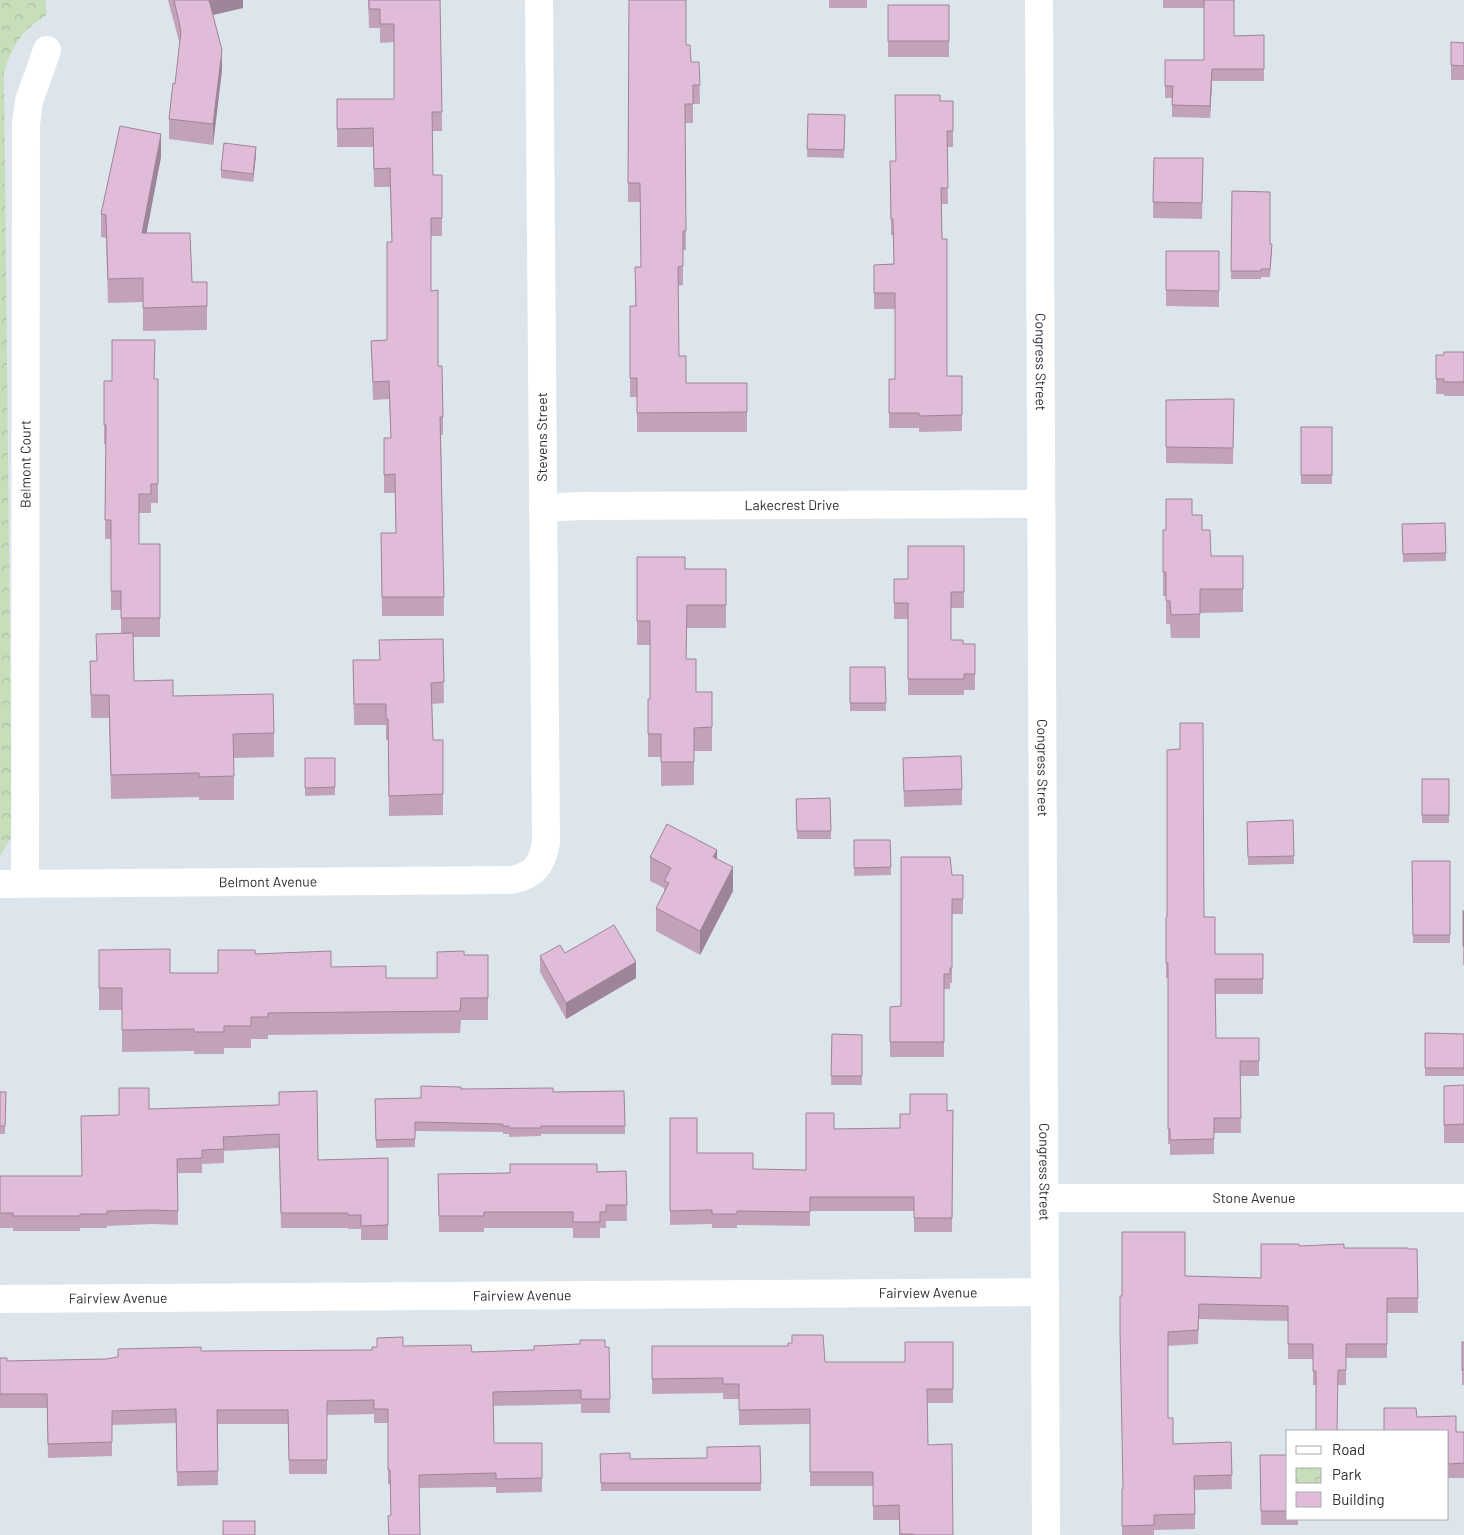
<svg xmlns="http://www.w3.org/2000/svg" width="1464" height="1535" font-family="Barlow,sans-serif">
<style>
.park{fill:url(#park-crowns)}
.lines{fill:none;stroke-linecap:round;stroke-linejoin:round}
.street{stroke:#fff;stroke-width:28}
.secondary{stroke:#fff;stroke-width:28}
.wall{fill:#c2a2bb}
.shaded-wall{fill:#9e8498}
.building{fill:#e1bcd9;stroke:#9e8498}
.labels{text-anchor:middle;stroke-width:4;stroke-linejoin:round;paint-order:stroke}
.street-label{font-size:14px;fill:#2c3032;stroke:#fff}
</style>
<defs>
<pattern id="park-crowns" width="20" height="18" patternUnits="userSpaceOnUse" patternTransform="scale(1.25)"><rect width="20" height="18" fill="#c7debb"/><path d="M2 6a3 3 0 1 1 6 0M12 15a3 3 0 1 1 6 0" fill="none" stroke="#abbfa1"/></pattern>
</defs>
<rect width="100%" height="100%" fill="#dce5ec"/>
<path class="park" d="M0,0H46V15C21,32 13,44 4,72L12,836L0,856Z"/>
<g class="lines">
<g class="street">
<path id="s1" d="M543,508L582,506L1040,504"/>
<path id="s2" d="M25,883L26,124L29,101L47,50"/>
<path id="s3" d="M0,884L511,880C534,876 542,865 546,843L539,0"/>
<path id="s4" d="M1044,1198H1464"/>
<path id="s5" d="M0,1299L1045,1292"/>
</g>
<path class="secondary" id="s6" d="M1039,0L1046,1535"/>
</g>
<g class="wall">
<path d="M168,0H243V8L213,15L222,70L213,145L169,139V119L175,84L180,45Z"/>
<path d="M368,0H440L442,131H432L433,175H442V236H431V291L443,417V435H441L444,616H382L381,533H396L395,493H384V438H391L389,399L373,400L371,341L387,340L392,242L390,187H374L373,147H337V118L394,99V42L380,43V28H369Z"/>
<path d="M629,0L691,62H699L700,104H693V123H685L686,250H683V285L678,286L679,356L686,383H747V432H637V397H630V306H635L641,267L640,202H628Z"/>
<rect x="829" y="0" width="38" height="8"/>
<path d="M1163,0H1234V36L1264,35V81H1212L1210,118L1172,117V98H1165V60H1204V8H1163Z"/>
<rect x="888" y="5" width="61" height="52"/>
<path d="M1451,42L1464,43V80H1451Z"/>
<path d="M940,101H953V147H947L948,204H941L947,376H962V431L919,432V428H889V379H895V309H874V265L894,264L893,235H891L890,161H896Z"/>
<path d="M808,114L845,115L844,158L807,157Z"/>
<path d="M256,155L253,182L221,178V170Z"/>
<path d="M161,157L146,233L192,282L207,306V330L143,331V302L108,303L106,238L101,237V214Z"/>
<path d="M1154,158H1203L1202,219L1153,218Z"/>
<path d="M1232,191L1270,244L1272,252L1270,277H1261V279H1231Z"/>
<path d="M1166,251H1219V307L1166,306Z"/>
<path d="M1464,352V396H1444V394H1436V355H1444Z"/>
<path d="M158,379V503H151V513H139V544H160V637H133L134,681L274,733V757L234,758V800H199V797L111,799L109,718H91L90,661H97L121,633V610H111V539H105L106,444H104V381Z"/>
<path d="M1234,399L1233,464L1166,463V400Z"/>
<rect x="1301" y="427" width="31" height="57"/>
<path d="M1192,515L1202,530L1211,556H1243V612L1200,613V638H1171L1170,624H1166V596H1163V530H1166Z"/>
<path d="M1402,524L1446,553V561L1403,562Z"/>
<path d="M964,546V608H951V640L963,644H975V690H964V695H908V619H894V579H908Z"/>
<path d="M637,557L685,569H726V628H687L686,659L696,692L712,727V751H694V785L661,786V757H648V699H650V645H637Z"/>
<path d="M443,639L444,703L432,704L433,740H443V815L389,816L388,740H386V725H354L353,660H379Z"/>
<path d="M850,667H885L886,711H850Z"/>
<path d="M305,758H335V795L305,796Z"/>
<path d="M903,758L962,789V805L904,807Z"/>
<rect x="1422" y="779" width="27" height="44"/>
<path d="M830,798L831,839H797L796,799Z"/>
<path d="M1293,820L1294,864L1248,865L1247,822Z"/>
<path d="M854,840H890L891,875L854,876Z"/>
<path d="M650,857L717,859L733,891L700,955L656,931V908L664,893V888L650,881Z"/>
<path d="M1412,861H1450V943H1413Z"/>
<path d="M952,875H963V914H952V983H950V989H944V1057H890V1007L901,1006Z"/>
<path d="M1464,911V965H1463V929Z"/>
<path d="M1166,917H1204L1215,954H1263V994H1215L1216,1038H1259V1076H1240L1241,1133H1214V1154L1170,1155V1144H1168V978H1166Z"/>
<path d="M99,950L170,973H218L255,954L331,967L386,978H437L464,955H488V1020H461L460,1033L268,1035V1039H251V1048H224V1054H194V1051L122,1052V1010H99Z"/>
<path d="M565,953L636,978L566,1019L540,972V956Z"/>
<path d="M1425,1033L1464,1034V1076H1425Z"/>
<path d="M832,1034L862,1035V1085H831Z"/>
<path d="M1464,1085V1143H1444V1086Z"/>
<path d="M461,1089L553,1092L624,1091L625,1134H541V1136L509,1137V1134H503V1132L415,1131V1147L376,1148L375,1099L421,1098Z"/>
<path d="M0,1092H6L5,1134H0Z"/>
<path d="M279,1105L318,1160L388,1158V1240H361V1229H348V1228H281L279,1148L224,1151V1163L202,1164V1173H178V1225L153,1224L107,1226V1228H80V1231H13V1228H0V1176H81L119,1115L149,1109Z"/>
<path d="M953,1110L952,1232H914V1211H810V1226L737,1225V1228H712V1224L670,1225V1118L697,1153L753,1169L806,1170L834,1129L900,1128L910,1114Z"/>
<path d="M626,1171L627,1221H606V1228H600V1238H573V1228H484V1232H439L438,1174Z"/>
<path d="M1299,1246L1344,1248L1417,1249L1418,1313H1387V1358H1346V1385H1313V1359H1288V1321L1199,1319L1198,1344L1168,1346V1418L1173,1444L1231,1442L1232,1489L1195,1490V1529L1154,1530V1535H1122V1489H1123L1122,1296L1185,1276L1261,1278Z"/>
<path d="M953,1342V1403H927L928,1445L953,1535H899V1520H873V1486H810V1424L739,1425V1399H723V1393L652,1394V1346L825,1362H905Z"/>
<rect x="1462" y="1342" width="2" height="43"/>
<path d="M403,1346L472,1352L534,1350L609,1347L610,1413H581V1404L493,1406L494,1443H542V1492L496,1493V1487L419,1488L420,1535H388V1516L391,1515L390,1484H388V1423H374V1414L327,1415V1474H289L288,1424H218V1485L177,1486L176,1423L112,1425V1456L48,1458L47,1408H0V1358L7,1361L106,1359L201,1351L372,1350Z"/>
<path d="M1417,1417L1456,1432H1464V1478H1448V1431Z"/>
<path d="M760,1446L761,1491H601L600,1454L630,1459L707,1458Z"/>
<path d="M1260,1455H1288V1519H1298V1525H1261Z"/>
</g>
<g class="shaded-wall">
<path d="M208,0H243V8L208,16Z"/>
<path d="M222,50V70L213,145V124Z"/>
<path d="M1212,69V81L1210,118V106Z"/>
<path d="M161,134V157L142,257V233Z"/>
<path d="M256,147V155L253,182V174Z"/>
<path d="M717,850V873L713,857Z"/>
<path d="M733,867V891L700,955V931Z"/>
<path d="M636,962V978L566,1019V1003Z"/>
</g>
<g class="building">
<path d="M174,0H209L222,50L213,124L169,119L173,83L175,84L181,31Z"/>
<path d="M369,0H440L442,112H432L433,175H442V218H431V291L438,290V366H442L443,417H440L444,597H382L381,533H396L395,474L384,475V438H391L389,381L373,382L371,341L387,340V242H392L390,168L374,169L373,128L337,129V99H394V24H380V9H369Z"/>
<path d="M629,0H686V45H690L691,62H699L700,85H693V104H685L686,231H683V266L678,267L679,356H686V383H747V412L637,413V378H630V306H636L635,267H641L640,183H628Z"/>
<path d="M1204,0H1234V36L1264,35V69H1212L1210,106L1172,105L1173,86H1165V60H1204Z"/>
<rect x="888" y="5" width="61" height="36"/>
<path d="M1451,42L1464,43V66L1451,65Z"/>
<path d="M895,95H940V101H953V131H947L948,188H941L942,239H947V376H962V415L919,416V413H889V379H895V293H874V265L894,264L893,219H891L890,161H896Z"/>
<path d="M808,114L845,115L844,150L807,149Z"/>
<path d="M120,126L161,134L142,233H190L192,282H207V306L143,308V278L108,279L106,215L101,214Z"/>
<path d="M224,143L256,147L253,174L221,170Z"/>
<path d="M1154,158H1203L1202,203L1153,202Z"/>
<path d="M1232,191L1270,192V244H1272L1270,269H1261V271H1231Z"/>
<path d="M1166,251H1219V291L1166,290Z"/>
<path d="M112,340H155L154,379H158V484H151V494H139V544H160V618H121V591H111V520H105L106,425H104V381H112Z"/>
<path d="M1444,352H1464V382H1444V379H1436V355H1444Z"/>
<path d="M1234,399L1233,448L1166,447V400Z"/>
<rect x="1301" y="427" width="31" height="48"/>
<path d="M1166,499H1192V515H1202V530H1210L1211,556H1243V589H1200V614L1171,615L1170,601H1166V572H1163V530H1166Z"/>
<path d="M1445,523L1446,553L1403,554L1402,524Z"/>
<path d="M908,546H964V592H951V640H963V644H975V674H964V679H908V603H894V579H908Z"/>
<path d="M637,557H685V569H726V605H687L686,659H696V692H712V727L694,728V762H661V734H648V699H650V621H637Z"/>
<path d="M133,633L134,681L173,680V696L273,694L274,733L233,734L234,776L199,777V773L111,775L109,695H91L90,661H97L96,634Z"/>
<path d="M443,639L444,682L431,683L433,740H443V794L389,796L388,719H386V704H354L353,660H380L379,640Z"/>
<path d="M850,667H885L886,703H850Z"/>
<path d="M1180,723H1203L1204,917H1215V954H1263V979H1215L1216,1038H1259V1061H1240L1241,1118H1214V1139L1170,1140V1129H1168V963H1166V917H1167V750L1180,749Z"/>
<path d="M961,756L962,789L904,791L903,758Z"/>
<path d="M305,758H335V787L305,788Z"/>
<rect x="1422" y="779" width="27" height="36"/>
<path d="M830,798L831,831H797L796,799Z"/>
<path d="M1293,820L1294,856L1248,857L1247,822Z"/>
<path d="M667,824L717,850L713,857L733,867L700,931L656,908L669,883L664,881L671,868L650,857Z"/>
<path d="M854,840H890L891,867L854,868Z"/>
<path d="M901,857H950L952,875H963V899H952V968H950V974H944V1042H890V1007L901,1006Z"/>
<path d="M1412,861H1450V935H1413Z"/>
<rect x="1463" y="911" width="1" height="35"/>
<path d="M614,925L636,962L566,1003L540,956L560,945L565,953Z"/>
<path d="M170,949V973H218V950H255V954L331,951V967L386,966V978H437V952L464,951V955H488V998H461L460,1011L268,1013V1017H251V1026H224V1032H194V1029L122,1030V988H99V950Z"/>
<path d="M1425,1033L1464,1034V1068H1425Z"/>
<path d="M832,1034L862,1035V1076H831Z"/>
<path d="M1464,1085V1124L1444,1125V1086Z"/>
<path d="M421,1086L461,1087V1089L553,1088V1092L624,1091L625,1126H541V1128H509V1126H503V1124L415,1122V1139L376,1140L375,1099L421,1098Z"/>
<path d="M119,1088H149V1109L279,1105V1092L317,1091L318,1160L388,1158V1225L361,1226V1215H348V1213H281L279,1134L223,1137L224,1149L202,1150V1158L177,1159L178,1211L153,1210L107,1211V1214H80V1216H13V1213H0V1176H82L81,1116L119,1115Z"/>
<path d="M0,1092H6L5,1126H0Z"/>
<path d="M910,1094H947V1111L953,1110L952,1218H914V1197H810V1212L737,1211V1214H712V1210L670,1211V1118H697V1153H753V1169L806,1170V1113H834V1129L900,1128V1114H910Z"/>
<path d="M510,1164H597V1172L626,1171L627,1205H606V1212H600V1222H573V1212H484V1216H439L438,1174L510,1173Z"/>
<path d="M1122,1232H1185V1276L1261,1278V1244H1299V1246L1344,1244V1248H1408V1249H1417L1418,1298H1387V1344H1346V1370H1338L1337,1431H1316V1371H1313V1344H1288V1306L1199,1304L1198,1330L1168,1332V1418H1173V1444L1231,1442L1232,1475L1194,1476L1195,1514L1154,1515V1525L1122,1526V1489H1123L1120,1331V1296H1122Z"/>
<path d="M792,1335H823L825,1362H905V1342H953V1389H927L928,1445L952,1444L953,1535H914V1534H900L899,1505L873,1506V1472H810V1409L739,1410V1384H723V1378L652,1379V1346H788V1343H792Z"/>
<path d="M403,1337V1346L471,1345L472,1352L534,1350V1346L580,1344V1340H605V1347H609L610,1399H581V1390L493,1392L494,1443H542V1478L496,1479V1473L419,1475L420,1535H389L388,1516L391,1515L390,1470H388V1409H374V1400L327,1401V1460H289L288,1410H217L218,1471L177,1472L176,1409L112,1411V1442L48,1444L47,1394H0V1358H7V1361L106,1359L118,1357V1349L201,1347V1351L372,1350V1347H377V1338Z"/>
<rect x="1462" y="1342" width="2" height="28"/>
<path d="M1384,1408H1416L1417,1417L1456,1416V1432H1464V1463L1448,1464V1431H1384Z"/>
<path d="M760,1446L761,1483H601L600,1454L630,1453V1459L707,1458V1447Z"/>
<path d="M1260,1455H1288V1511H1261Z"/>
<rect x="223" y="1521" width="32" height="14"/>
</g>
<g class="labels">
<g class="street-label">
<text dy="5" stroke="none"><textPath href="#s6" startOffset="362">Congress Street</textPath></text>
<text transform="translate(542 437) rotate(-90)" y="5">Stevens Street</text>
<text dy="5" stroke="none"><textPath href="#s2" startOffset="419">Belmont Court</textPath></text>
<text dy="5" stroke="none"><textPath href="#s1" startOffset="249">Lakecrest Drive</textPath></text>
<text dy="5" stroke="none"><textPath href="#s6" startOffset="768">Congress Street</textPath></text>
<text dy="5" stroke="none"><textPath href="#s3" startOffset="268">Belmont Avenue</textPath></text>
<text dy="5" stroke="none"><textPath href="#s6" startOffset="1172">Congress Street</textPath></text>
<text dy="5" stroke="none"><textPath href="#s4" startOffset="210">Stone Avenue</textPath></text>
<text dy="5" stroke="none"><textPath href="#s5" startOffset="928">Fairview Avenue</textPath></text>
<text dy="5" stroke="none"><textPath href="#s5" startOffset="522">Fairview Avenue</textPath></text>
<text dy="5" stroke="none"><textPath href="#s5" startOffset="118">Fairview Avenue</textPath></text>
</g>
</g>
<rect x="1286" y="1430" width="162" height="90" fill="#ffffff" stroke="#abacad"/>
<rect x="1296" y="1446" width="25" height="8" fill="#ffffff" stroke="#abacad"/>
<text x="1332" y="1455" font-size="15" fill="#2c3032">Road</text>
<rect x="1296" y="1468" width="25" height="15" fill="url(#park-crowns)" stroke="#abacad"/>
<text x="1332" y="1480" font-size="15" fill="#2c3032">Park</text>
<rect x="1296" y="1492" width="25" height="15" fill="#e1bcd9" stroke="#abacad"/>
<text x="1332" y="1505" font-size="15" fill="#2c3032">Building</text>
</svg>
